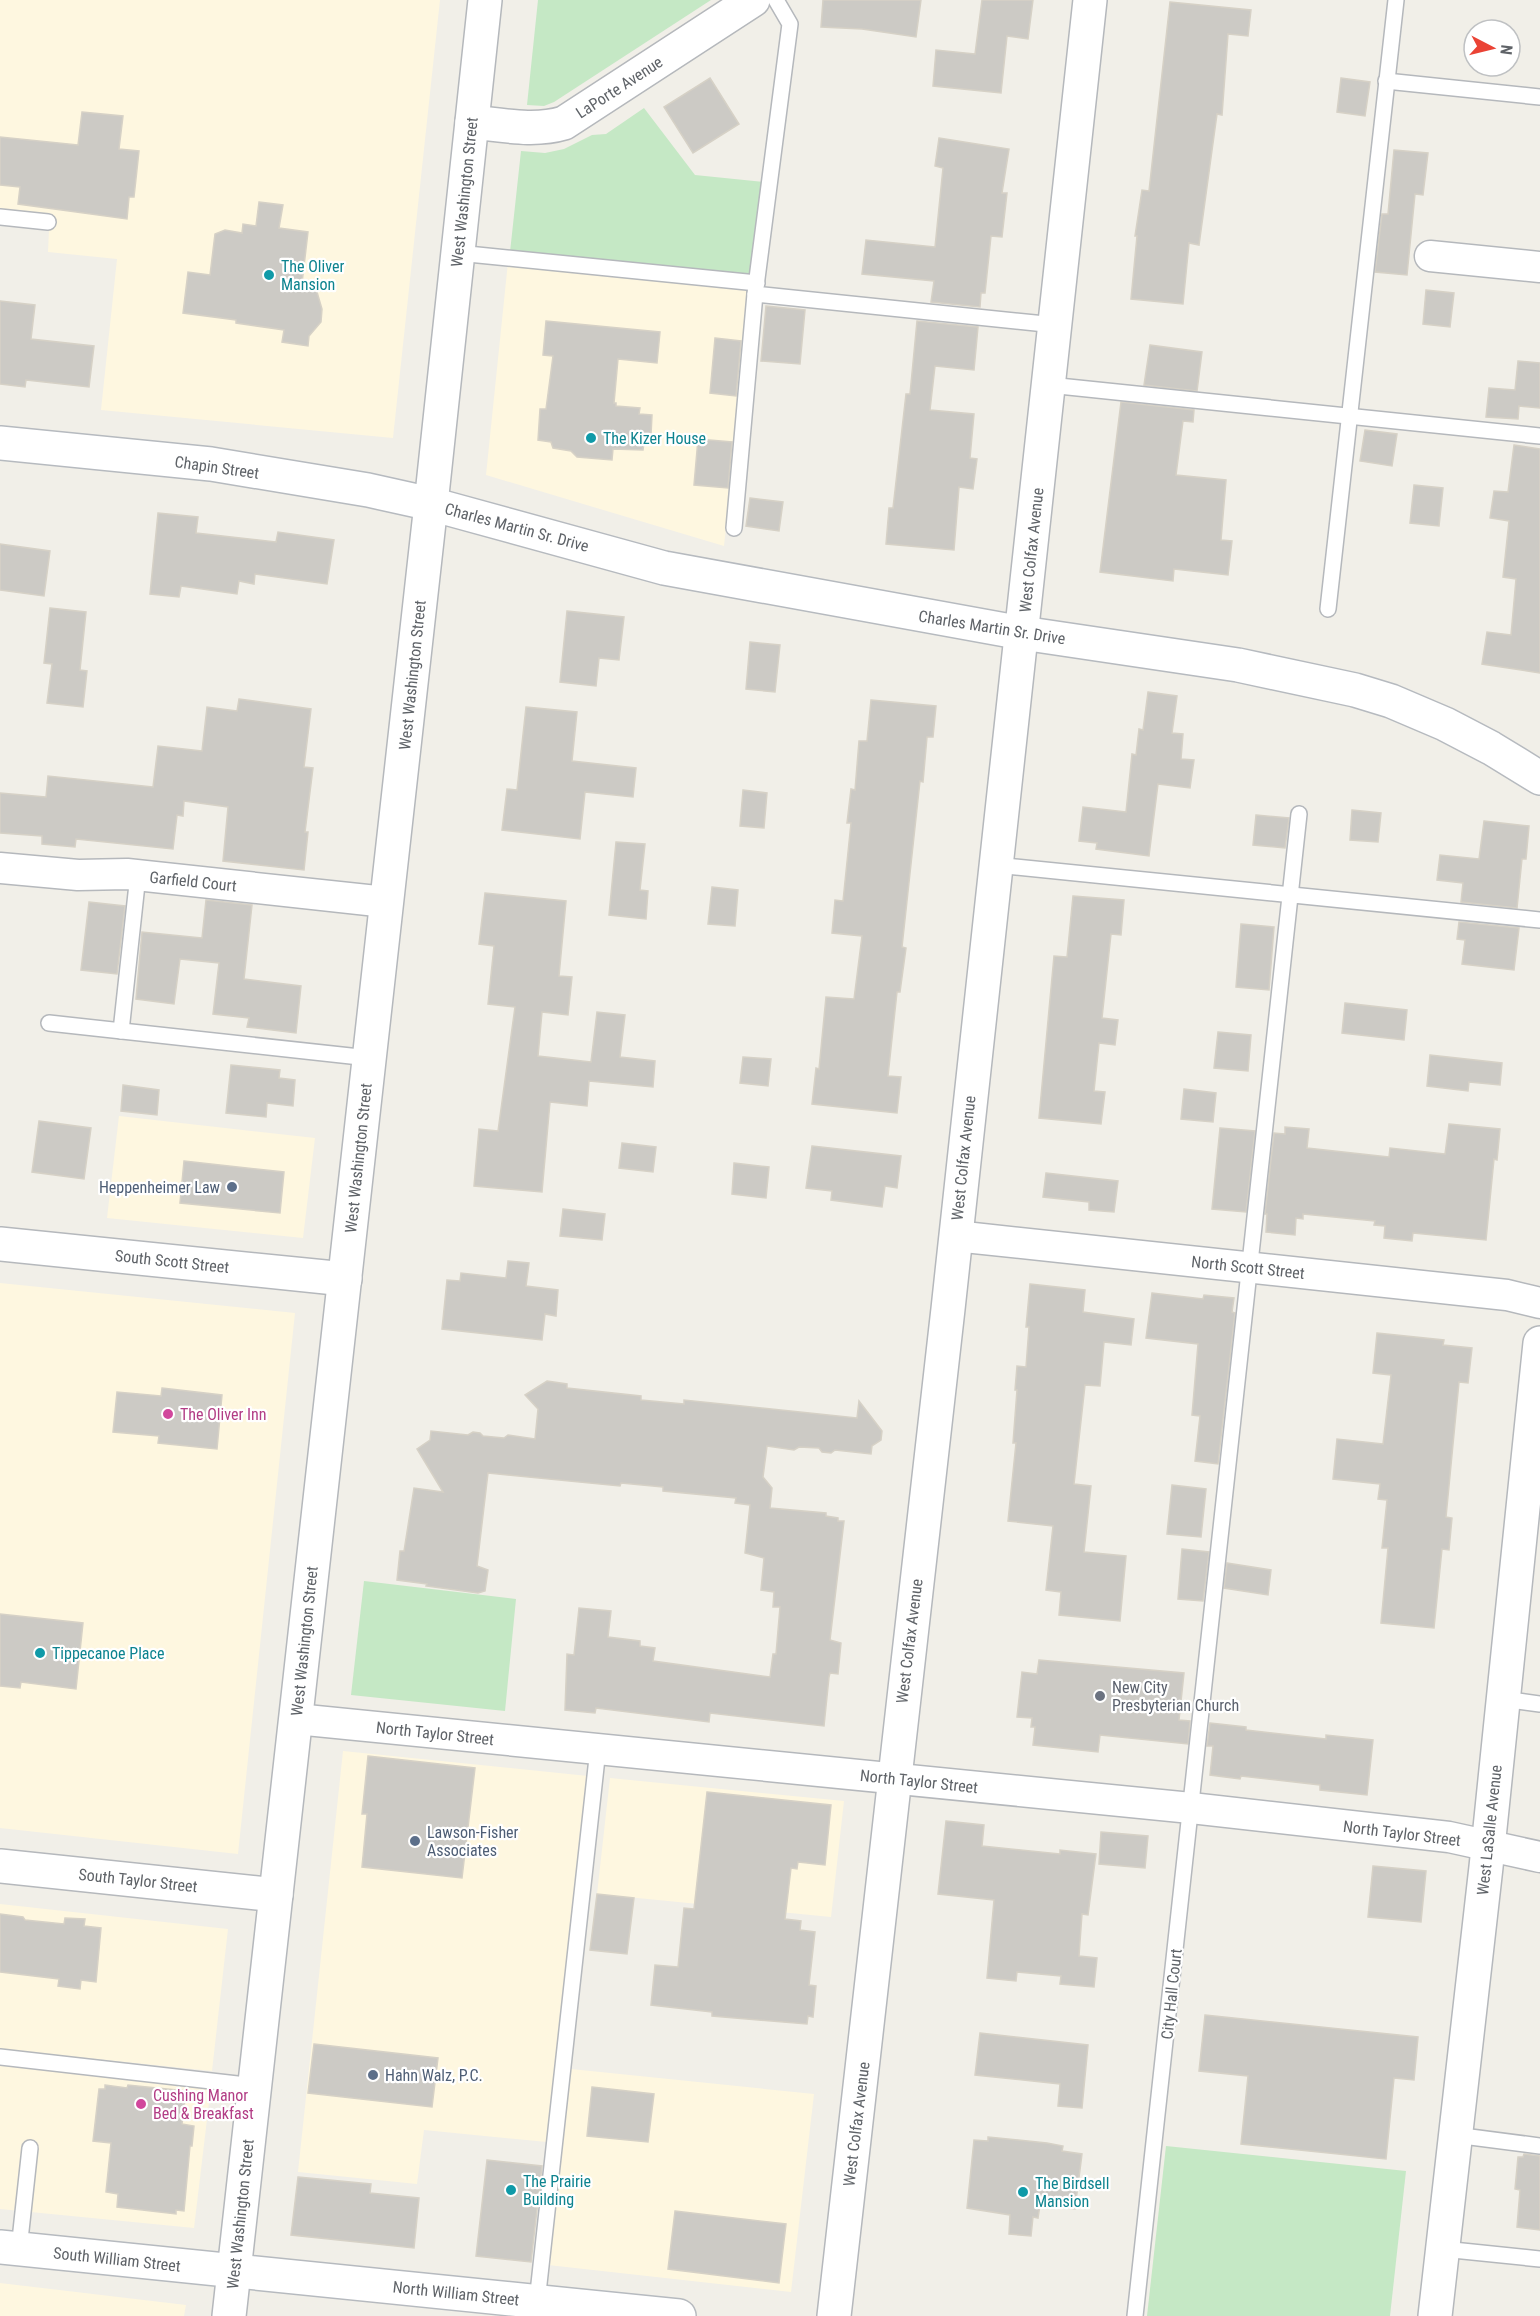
<svg xmlns="http://www.w3.org/2000/svg" width="1540" height="2316" font-family="'Roboto Condensed',sans-serif">
<style>
.commercial{fill:#fef7e0}
.green{fill:#c5e8c5}
.building{fill:#cccac5;stroke:#d6d1c6;stroke-width:1.5}
.lines{fill:none;stroke-linecap:round;stroke-linejoin:round}
.service-casing{stroke:#b5b8bc;stroke-width:18}
.minor-casing{stroke:#b5b8bc;stroke-width:33}
.tertiary-casing{stroke:#b5b8bc;stroke-width:36}
.secondary-casing{stroke:#b6babf;stroke-width:36}
.service{stroke:#fff;stroke-width:15}
.minor{stroke:#fff;stroke-width:30}
.tertiary{stroke:#fff;stroke-width:33}
.secondary{stroke:#fff;stroke-width:33}
.culture-dot{fill:#0f9aa8;stroke:#fff;stroke-width:2}
.service-dot{fill:#5c6f8a;stroke:#fff;stroke-width:2}
.hotel-dot{fill:#d1479c;stroke:#fff;stroke-width:2}
.worship-dot{fill:#6b7280;stroke:#fff;stroke-width:2}
.labels{text-anchor:middle;stroke-width:4.5;stroke-linejoin:round;paint-order:stroke}
.street-label{font-size:16px;fill:#5f6368;stroke:#fff}
.culture-label{font-size:16px;fill:#0d838f;stroke:#fff;text-anchor:start}
.service-label{font-size:16px;fill:#4e5e75;stroke:#fff;text-anchor:start}
.hotel-label{font-size:16px;fill:#b23c85;stroke:#fff;text-anchor:start}
.worship-label{font-size:16px;fill:#5b616d;stroke:#fff;text-anchor:start}
</style>
<rect width="100%" height="100%" fill="#f1efe8"/>
<g class="commercial">
<path d="M0,0H440L393,438L101,410L117,259L48,252L49,230L0,225Z"/>
<path d="M508,262L752,286L724,546L486,475Z"/>
<path d="M119,1116L315,1138L303,1238L107,1218Z"/>
<path d="M0,1283L295,1313L238,1854L0,1828Z"/>
<path d="M343,1751L588,1776L547,2142L424,2130L417,2184L298,2172Z"/>
<path d="M610,1778L844,1801L831,1917L597,1894Z"/>
<path d="M0,1904L228,1929L212,2071L0,2049Z"/>
<path d="M0,2064L211,2086L194,2228L0,2209Z"/>
<path d="M571,2069L814,2094L791,2292L548,2265Z"/>
<path d="M0,2283L186,2305L184,2316H0Z"/>
</g>
<g class="green">
<path d="M538,0H711L554,102L544,106L527,105Z"/>
<path d="M644,108L695,175L765,182L753,276L510,252L521,151L545,153L564,149L592,135L606,134Z"/>
<path d="M364,1581L516,1599L505,1711L351,1695Z"/>
<path d="M1166,2146L1406,2171L1390,2316H1147Z"/>
</g>
<g class="building">
<path d="M823,0H921L916,37L862,29L821,27Z"/>
<path d="M982,0H1033L1028,39L1007,36L1001,93L933,86L936,50L975,54Z"/>
<path d="M1170,2L1251,10L1248,36L1228,34L1222,115L1217,114L1199,245L1189,243L1183,304L1131,299L1137,236H1135L1142,190L1149,191Z"/>
<path d="M710,78L739,124L693,153L664,107Z"/>
<path d="M1341,78L1370,82L1365,116L1337,112Z"/>
<path d="M82,112L123,116L119,149L139,151L134,197H129L127,219L18,204L20,187L0,185V137L78,145Z"/>
<path d="M939,138L1009,149L1002,193H1007L1002,237L991,236L985,293H981L980,307L931,302L934,281L862,274L866,240L935,247L943,168L935,166Z"/>
<path d="M1394,150L1428,153L1423,195L1415,194L1407,275L1375,272L1382,214H1388Z"/>
<path d="M259,202L283,205L279,228L308,232L302,283L317,292L322,309L321,322L309,336L308,346L282,342L284,330L236,323V320L183,313L188,272L210,275L215,234L225,230L242,233L243,224L256,226Z"/>
<path d="M1426,290L1454,293L1450,327L1423,324Z"/>
<path d="M0,301L35,305L31,339L94,346L89,387L26,380L25,387L0,384Z"/>
<path d="M766,306L805,310L800,364L761,361Z"/>
<path d="M546,321L660,332L657,363L618,359L614,403H616V406L640,408L639,414L652,415L651,435H645L643,450L613,449L612,460L577,457L571,451L553,448L551,442L538,440L540,409H546L553,356L543,355Z"/>
<path d="M917,321L978,327L974,370L935,366L930,410L974,414L970,458L977,459L973,489L959,487L954,550L886,544L889,508H893L906,394H910Z"/>
<path d="M715,338L741,341L736,396L710,393Z"/>
<path d="M1150,345L1202,352L1197,391L1144,385Z"/>
<path d="M1518,361L1540,363V408L1519,406L1518,419L1486,417L1489,388L1515,390Z"/>
<path d="M1121,402L1194,410L1193,422L1183,421L1176,475L1226,480L1221,540L1232,541L1228,575L1174,569L1173,581L1100,572Z"/>
<path d="M1365,430L1397,434L1392,466L1360,461Z"/>
<path d="M698,439L732,442L728,488L694,485Z"/>
<path d="M1514,445L1540,449V673L1482,664L1487,632L1511,635L1516,579L1503,577L1509,521L1490,518L1494,491L1508,492Z"/>
<path d="M1414,485L1443,488L1439,526L1410,523Z"/>
<path d="M750,498L783,502L779,531L746,526Z"/>
<path d="M158,513L198,517L196,533L276,542L278,532L334,540L327,584L255,574L254,584L239,581L237,594L181,586L179,597L150,594Z"/>
<path d="M0,544L50,551L44,596L0,590Z"/>
<path d="M50,608L86,612L80,670L87,671L83,707L47,703L52,664L44,663Z"/>
<path d="M567,611L624,617L619,660L599,658L596,686L560,682Z"/>
<path d="M750,642L780,645L775,692L746,689Z"/>
<path d="M1148,692L1177,696L1172,733L1183,734L1181,759L1194,760L1190,788L1158,784L1149,856L1096,849L1097,843L1079,841L1083,807L1126,812L1132,754L1136,755L1139,729L1143,730Z"/>
<path d="M239,699L311,709L304,767L313,768L305,832H308L304,870L223,861L228,807L184,801L183,816L177,815L173,849L76,839L75,847L42,844V836L0,833V793L46,797L48,776L153,787L158,746L202,751L207,707L237,711Z"/>
<path d="M871,700L936,706L933,737H927L923,782L920,781L902,947L906,948L900,992H897L888,1076L901,1077L897,1113L812,1104L816,1068L819,1069L826,997L854,999L862,936L832,933L835,900L843,901L851,823H847L851,789L855,790L859,741H867Z"/>
<path d="M526,707L577,712L572,761L636,768L633,797L585,792L580,839L502,830L507,789L517,790Z"/>
<path d="M743,790L767,793L764,828L740,826Z"/>
<path d="M1352,810L1381,813L1378,842L1350,840Z"/>
<path d="M1256,815L1289,818L1285,848L1253,845Z"/>
<path d="M1484,821L1529,826L1526,859H1522L1517,908L1461,902L1463,883L1437,880L1440,855L1479,859Z"/>
<path d="M616,842L645,844L640,890L648,891L646,919L609,915Z"/>
<path d="M712,887L738,890L735,926L708,924Z"/>
<path d="M485,893L566,901L559,976L572,977L568,1015L542,1012L538,1056L591,1062L597,1012L625,1015L620,1057L655,1061L653,1087L589,1081L587,1106L550,1102L542,1192L474,1186L479,1129L498,1131L515,1007L488,1004L494,946L479,944Z"/>
<path d="M1073,896L1124,900L1121,935L1111,934L1102,1018L1118,1020L1115,1045L1099,1043L1094,1091L1105,1092L1101,1124L1039,1118L1054,956L1067,957Z"/>
<path d="M206,900L252,905L244,979L301,986L296,1033L247,1027L249,1018L213,1014L219,963L180,959L174,1004L136,999L142,932L202,938Z"/>
<path d="M89,902L125,906L117,974L81,970Z"/>
<path d="M1459,922L1519,928L1514,970L1462,964L1465,940L1457,939Z"/>
<path d="M1241,924L1274,927L1269,990L1236,987Z"/>
<path d="M1345,1003L1407,1010L1404,1040L1342,1033Z"/>
<path d="M1218,1032L1251,1035L1248,1071L1214,1068Z"/>
<path d="M1430,1055L1502,1063L1500,1085L1469,1082L1468,1091L1427,1086Z"/>
<path d="M743,1057L771,1059L768,1086L740,1083Z"/>
<path d="M231,1065L280,1070L279,1078L295,1080L293,1106L267,1103L266,1117L226,1113Z"/>
<path d="M123,1085L159,1090L157,1115L121,1111Z"/>
<path d="M1184,1089L1216,1093L1213,1122L1181,1119Z"/>
<path d="M39,1121L91,1128L84,1179L32,1172Z"/>
<path d="M1449,1124L1500,1129L1497,1160L1494,1159L1486,1240L1413,1233L1412,1241L1384,1238L1385,1226L1374,1225L1375,1221L1303,1214V1219L1296,1218L1295,1235L1266,1232L1267,1214H1265L1274,1133L1285,1134V1127L1309,1129L1307,1148L1389,1157L1390,1148L1445,1154Z"/>
<path d="M1220,1128L1255,1131L1246,1212L1212,1209Z"/>
<path d="M622,1143L656,1147L653,1172L619,1168Z"/>
<path d="M812,1146L901,1156L897,1188L885,1186L882,1207L831,1200L832,1191L806,1188Z"/>
<path d="M184,1161L284,1172L280,1213L180,1203Z"/>
<path d="M734,1163L769,1167L766,1198L732,1194Z"/>
<path d="M1046,1173L1118,1181L1114,1212L1089,1210V1202L1043,1197Z"/>
<path d="M563,1209L605,1214L602,1240L560,1236Z"/>
<path d="M508,1261L529,1263L526,1286L558,1290L556,1316L545,1314L542,1340L442,1329L447,1280L460,1281L461,1273L506,1278Z"/>
<path d="M1030,1284L1085,1290L1083,1312L1134,1319L1131,1345L1104,1342L1100,1386L1085,1385L1074,1484L1091,1486L1084,1552L1126,1556L1120,1621L1059,1615L1061,1592L1046,1590L1053,1526L1008,1521L1016,1443H1013L1017,1390H1015L1017,1366L1026,1367L1029,1327H1026Z"/>
<path d="M1152,1293L1203,1299L1204,1295L1234,1298L1232,1312L1235,1313L1218,1464L1195,1461L1200,1416L1192,1415L1198,1344L1146,1338Z"/>
<path d="M1377,1333L1444,1340L1443,1345L1472,1348L1468,1383L1459,1382L1446,1517L1452,1518L1449,1550L1442,1549L1434,1628L1381,1623L1388,1548H1382L1387,1500L1378,1499L1380,1484L1333,1479L1337,1439L1383,1444L1391,1375L1373,1373Z"/>
<path d="M547,1381L567,1384V1388L641,1396V1400L684,1404V1400L857,1418L859,1401L882,1431L881,1440L872,1446L871,1454L835,1450L831,1453L822,1452L819,1448L799,1447L794,1450L767,1446L763,1477L772,1488L770,1508L826,1513V1516L838,1518V1521H844L830,1640L841,1643L838,1674L830,1673L829,1677L824,1726L710,1713L709,1722L596,1708L595,1713L565,1710L567,1654L574,1655L579,1608L611,1611L608,1637L640,1641V1646L655,1648L653,1661L770,1677L773,1654H776L780,1607H773L774,1592L761,1590L764,1558L745,1553L750,1505L735,1503L736,1498L663,1491V1487L621,1483L620,1486L488,1473L477,1566L488,1570L485,1591L478,1593L426,1586L427,1584L397,1580L400,1551H404L414,1488L443,1492L417,1449L430,1440L431,1431L468,1435L473,1432L480,1433L483,1436L504,1438L508,1435L535,1439L538,1409L525,1395Z"/>
<path d="M162,1388L222,1395L217,1449L158,1443L159,1436L113,1432L117,1392L161,1396Z"/>
<path d="M1172,1485L1206,1489L1201,1537L1167,1534Z"/>
<path d="M1182,1549L1209,1552L1203,1601L1178,1599Z"/>
<path d="M1227,1563L1271,1570L1268,1595L1224,1588Z"/>
<path d="M0,1614L83,1623L76,1689L21,1682L20,1688L0,1686Z"/>
<path d="M1039,1660L1184,1673L1179,1720L1190,1721L1188,1744L1100,1735L1098,1752L1033,1745L1035,1727H1031L1032,1718L1017,1717L1022,1672L1037,1674Z"/>
<path d="M1210,1723L1246,1727V1730L1326,1739V1735L1373,1740L1367,1795L1320,1790V1785L1241,1776L1240,1779L1210,1775L1213,1746H1207Z"/>
<path d="M368,1756L475,1768L462,1878L362,1867L367,1814H362Z"/>
<path d="M707,1792L831,1805L825,1865L798,1862L797,1869L791,1868L785,1919L801,1921L800,1930L815,1932L809,1985L816,1986L813,2017L808,2016L807,2024L712,2016V2012L651,2005L655,1965L678,1967L684,1908L694,1909Z"/>
<path d="M946,1821L984,1825L982,1846L1060,1854V1850L1096,1854L1088,1915L1082,1914L1079,1956L1097,1958L1094,1987L1060,1984L1061,1976L1017,1972L1016,1981L987,1978L994,1900L938,1894Z"/>
<path d="M1101,1832L1148,1836L1145,1868L1099,1864Z"/>
<path d="M1373,1866L1426,1871L1421,1922L1368,1917Z"/>
<path d="M597,1894L634,1898L627,1954L590,1950Z"/>
<path d="M0,1914L23,1917L25,1920L64,1924L65,1918L85,1919L84,1926L101,1928L96,1982L81,1980L80,1989L58,1986L59,1979L0,1972Z"/>
<path d="M1205,2015L1418,2037L1414,2080L1394,2078L1386,2159L1241,2144L1248,2076L1199,2071Z"/>
<path d="M980,2033L1088,2045L1082,2108L1058,2106L1060,2084L975,2075Z"/>
<path d="M314,2044L438,2058L432,2107L308,2093Z"/>
<path d="M105,2085L127,2088L128,2085L186,2091L182,2124L194,2126L192,2146H190L184,2211L176,2210V2214L117,2207L118,2194L106,2192L111,2143L93,2141L99,2089H105Z"/>
<path d="M592,2087L654,2094L648,2142L587,2136Z"/>
<path d="M988,2137L1047,2143L1063,2146L1062,2151L1082,2154L1075,2209L1040,2205L1038,2218L1033,2217L1031,2236L1009,2234L1010,2215L967,2208L974,2140L988,2141Z"/>
<path d="M1524,2154L1540,2156V2230L1517,2227L1520,2190L1515,2189L1518,2157H1523Z"/>
<path d="M487,2160L542,2166L531,2262L476,2256Z"/>
<path d="M298,2177L371,2184L370,2193L419,2198L414,2248L291,2235Z"/>
<path d="M675,2211L786,2224L779,2283L668,2269Z"/>
</g>
<g class="lines">
<defs>
<g id="service">
<path d="M1386,81L1540,97"/>
<path d="M0,217L48,222"/>
<path d="M458,253L757,283"/>
<path d="M755,294L1055,325"/>
<path d="M1049,385L1540,436"/>
<path d="M734,528L755,294L790,24L776,0"/>
<path d="M1328,609L1396,0"/>
<path d="M996,865L1540,920"/>
<path d="M49,1023L369,1058"/>
<path d="M121,1031L138,875"/>
<path d="M1503,1699L1540,1704"/>
<path d="M0,2057L255,2086"/>
<path d="M1455,2135L1540,2146"/>
<path d="M19,2249L30,2148"/>
<path d="M1443,2249L1540,2259"/>
<path d="M537,2302L598,1749"/>
<path d="M1135,2316L1299,814"/>
</g>
<g id="minor">
<path d="M1430,256L1540,267"/>
<path d="M0,868L78,875L127,874L386,902"/>
<path d="M955,1236L1507,1295L1540,1303"/>
<path d="M296,1719L1191,1808L1449,1837L1540,1857"/>
</g>
<g id="tertiary">
<path d="M472,122C503,125 534,132 564,123L753,0"/>
<path d="M0,1244L345,1279"/>
<path d="M0,1866L276,1895"/>
<path d="M229,2316L431,504L485,0"/>
<path d="M834,2316L948,1309L1090,0"/>
<path d="M1435,2316L1486,1867L1540,1343"/>
</g>
<g id="secondary">
<path d="M0,443L211,464L368,490L431,504L664,568L1022,633L1238,665L1355,690L1391,701L1445,724L1491,748L1540,778"/>
<path d="M0,2247L679,2316"/>
</g>
</defs>
<use href="#service" class="service-casing"/>
<use href="#minor" class="minor-casing"/>
<use href="#tertiary" class="tertiary-casing"/>
<use href="#secondary" class="secondary-casing"/>
<use href="#service" class="service"/>
<use href="#minor" class="minor"/>
<use href="#tertiary" class="tertiary"/>
<use href="#secondary" class="secondary"/>
</g>
<g class="culture-dot">
<circle cx="269" cy="275" r="6"/>
<circle cx="591" cy="438" r="6"/>
<circle cx="40" cy="1653" r="6"/>
<circle cx="511" cy="2190" r="6"/>
<circle cx="1023" cy="2192" r="6"/>
</g>
<g class="service-dot">
<circle cx="232" cy="1187" r="6"/>
<circle cx="415" cy="1841" r="6"/>
<circle cx="373" cy="2075" r="6"/>
</g>
<g class="hotel-dot">
<circle cx="168" cy="1414" r="6"/>
<circle cx="141" cy="2104" r="6"/>
</g>
<circle class="worship-dot" cx="1100" cy="1696" r="6"/>
<g class="labels">
<g class="street-label">
<text transform="translate(619 87) rotate(-33)" y="6">LaPorte Avenue</text>
<text transform="translate(464 192) rotate(-84)" y="6">West Washington Street</text>
<text transform="translate(217 467) rotate(8)" y="6">Chapin Street</text>
<text transform="translate(517 527) rotate(15)" y="6">Charles Martin Sr. Drive</text>
<text transform="translate(1031 550) rotate(-84)" y="6">West Colfax Avenue</text>
<text transform="translate(992 627) rotate(9)" y="6">Charles Martin Sr. Drive</text>
<text transform="translate(412 675) rotate(-84)" y="6">West Washington Street</text>
<text transform="translate(193 881) rotate(6)" y="6">Garfield Court</text>
<text transform="translate(358 1158) rotate(-84)" y="6">West Washington Street</text>
<text transform="translate(963 1158) rotate(-84)" y="6">West Colfax Avenue</text>
<text transform="translate(172 1261) rotate(6)" y="6">South Scott Street</text>
<text transform="translate(1248 1267) rotate(6)" y="6">North Scott Street</text>
<text transform="translate(304 1641) rotate(-84)" y="6">West Washington Street</text>
<text transform="translate(909 1641) rotate(-83)" y="6">West Colfax Avenue</text>
<text transform="translate(435 1733) rotate(6)" y="6">North Taylor Street</text>
<text transform="translate(919 1781) rotate(6)" y="6">North Taylor Street</text>
<text transform="translate(1489 1830) rotate(-84)" y="6">West LaSalle Avenue</text>
<text transform="translate(1402 1833) rotate(7)" y="6">North Taylor Street</text>
<text transform="translate(138 1880) rotate(6)" y="6">South Taylor Street</text>
<text transform="translate(1171 1994) rotate(-84)" y="6">City Hall Court</text>
<text transform="translate(856 2124) rotate(-83)" y="6">West Colfax Avenue</text>
<text transform="translate(240 2214) rotate(-84)" y="6">West Washington Street</text>
<text transform="translate(117 2259) rotate(6)" y="6">South William Street</text>
<text transform="translate(456 2293) rotate(6)" y="6">North William Street</text>
</g>
<g class="culture-label">
<text x="281" y="272">The Oliver<tspan x="281" dy="18">Mansion</tspan></text>
<text x="603" y="444">The Kizer House</text>
<text x="52" y="1659">Tippecanoe Place</text>
<text x="523" y="2187">The Prairie<tspan x="523" dy="18">Building</tspan></text>
<text x="1035" y="2189">The Birdsell<tspan x="1035" dy="18">Mansion</tspan></text>
</g>
<g class="service-label">
<text x="220" y="1193" text-anchor="end">Heppenheimer Law</text>
<text x="427" y="1838">Lawson-Fisher<tspan x="427" dy="18">Associates</tspan></text>
<text x="385" y="2081">Hahn Walz, P.C.</text>
</g>
<g class="hotel-label">
<text x="180" y="1420">The Oliver Inn</text>
<text x="153" y="2101">Cushing Manor<tspan x="153" dy="18">Bed &amp; Breakfast</tspan></text>
</g>
<g class="worship-label">
<text x="1112" y="1693">New City<tspan x="1112" dy="18">Presbyterian Church</tspan></text>
</g>
</g>
<g transform="translate(1492 48) rotate(97)"><circle r="28" fill="#ffffff" stroke="#bfc1c3" stroke-width="1.5"/>
<path d="M0-4.5L10 22L0 15L-10 22Z" fill="#ea4335"/>
<text y="-9" font-size="16" font-weight="bold" text-anchor="middle" fill="#5f6368">N</text>
</g>
</svg>
